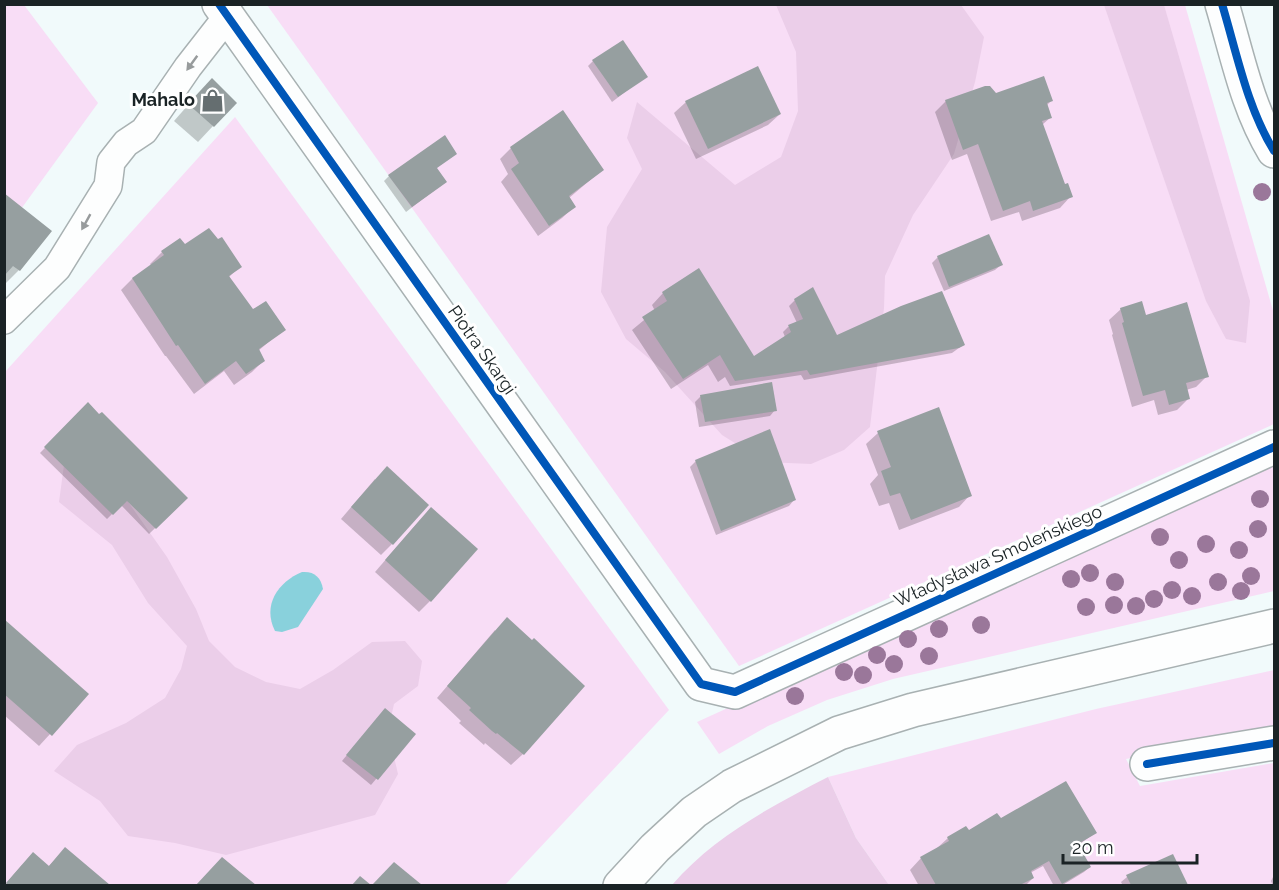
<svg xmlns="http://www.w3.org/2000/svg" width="1279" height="890" font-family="Raleway,sans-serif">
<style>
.green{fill:#f8ddf6}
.forest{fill:#ebcee9}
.water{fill:#89d1dc}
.shadow{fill:#0003}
.building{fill:#969fa0}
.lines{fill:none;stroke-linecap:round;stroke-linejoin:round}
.service-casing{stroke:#a8b1b2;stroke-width:30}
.minor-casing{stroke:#a8b1b2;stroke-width:36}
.tertiary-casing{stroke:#a8b1b2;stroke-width:36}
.service{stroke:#fdfefe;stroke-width:27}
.minor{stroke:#fdfefe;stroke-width:33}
.tertiary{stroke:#fdfefe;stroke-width:33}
.cycleway-casing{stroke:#fff;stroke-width:11}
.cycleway{stroke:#0057b8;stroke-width:8}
.tree{fill:#9a779a}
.oneway{fill:#979b9c}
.labels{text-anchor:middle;stroke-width:6;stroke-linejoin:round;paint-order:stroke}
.poi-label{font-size:18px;font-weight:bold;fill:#1a2325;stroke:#fff;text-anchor:end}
.street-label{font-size:18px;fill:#1a2325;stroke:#fff}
</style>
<rect width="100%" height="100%" fill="#f1fafb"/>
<g class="green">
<path d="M5,5H24L98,103L5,231Z"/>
<path d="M267,5H1185L1274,314V424L739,666Z"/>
<path d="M235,117L669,710L505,885L5,886V372Z"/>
<path d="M1274,464V591L893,679L827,700L768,726L719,754L697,722L798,676Z"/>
<path d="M1274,670V732L1126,759L1140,786L1274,763V885H889L856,838L828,777L1096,709Z"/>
</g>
<g class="forest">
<path d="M776,5H961L984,37L975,82L954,154L913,215L885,276L884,308L870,427L844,450L811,464L765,462L722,435L665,372L626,339L601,292L607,227L642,169L627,138L637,102L735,185L781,157L798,111L796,52Z"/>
<path d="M1104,5H1164L1250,301L1246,343L1226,339L1206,301Z"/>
<path d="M93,452L167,557L196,609L209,641L235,667L266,682L300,689L333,670L372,642L405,641L422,661L418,686L394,704L388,731L398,774L375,815L226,855L175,843L128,836L100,801L54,771L77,745L126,723L165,698L181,669L187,646L148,603L112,545L59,502L64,465Z"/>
<path d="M828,777L856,838L889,885H672C714,836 772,806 828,777Z"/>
</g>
<path class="water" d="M302,572C314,571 321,577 323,589L298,627L282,632L275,631C262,605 278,582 302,572Z"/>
<g class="shadow">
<path d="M593,61L646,76L612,102L588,66Z"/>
<path d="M995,95L1051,101L1046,106L1051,117L1042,125L1064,186L1071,196L1060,208L1022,221L1019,212L991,221L967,154L952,160L935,112L946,101Z"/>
<path d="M196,96L213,126L198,142L174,121Z"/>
<path d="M686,102L780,114L768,125L696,159L674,113Z"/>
<path d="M511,148L602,170L569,198L574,207L562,218L538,236L501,182L508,174L500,159Z"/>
<path d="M436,169L445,182L406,212L384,181L389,176Z"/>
<path d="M4,195L19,270L4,285Z"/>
<path d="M180,240L185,246L240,266L229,277L252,312L284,329L258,351L263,361L252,372L234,385L224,371L194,394L166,356H165L121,290L132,279L152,266L150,264L162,252Z"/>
<path d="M938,257L1001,265L995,270L944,291L932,263Z"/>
<path d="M663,293L754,358L785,337L783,332L788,327L797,323L789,306L795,300L836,337L963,345L952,353L804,380L801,375L730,386L725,377L718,382L708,365L671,389L632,330L655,311L652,305Z"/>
<path d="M1121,309L1207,376L1196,387L1186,390L1188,399L1177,410L1158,415L1154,400L1132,407L1112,335L1113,334L1109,320Z"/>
<path d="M701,396L775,410L770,416L699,427L695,402Z"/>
<path d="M88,404L186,498L149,534L121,505L107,519L40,453Z"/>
<path d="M878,433L970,495L959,507L899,530L889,503L879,506L870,484L878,475L866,444Z"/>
<path d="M696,461L794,500L789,506L716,535L690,467Z"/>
<path d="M375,479L392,544L381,555L341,519Z"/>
<path d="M420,520L430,601L419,612L375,572Z"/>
<path d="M4,621L87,694L39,746L4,715Z"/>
<path d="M495,630L523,754L511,765L485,743L484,745L459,723L461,721L437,698Z"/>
<path d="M379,716L414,734L371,785L342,761Z"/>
<path d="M1000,821L1095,833L1077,846L1090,867L1084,872L1061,886H1054L1043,866L1030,873L1033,878L1025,886H919L910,870L921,858L936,849L948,838Z"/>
<path d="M65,849L108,886H4L22,865L48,867Z"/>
<path d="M1172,856L1186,886H1123L1121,882L1127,877Z"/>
<path d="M222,859L253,886H198Z"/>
<path d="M395,864L420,886H373Z"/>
<path d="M1274,875V886H1273L1271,881Z"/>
</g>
<g class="building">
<path d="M623,40L648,77L618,97L592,60Z"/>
<path d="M758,66L781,114L708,149L685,101Z"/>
<path d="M1044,76L1053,101L1047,103L1052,118L1042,121L1065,184L1068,183L1073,197L1033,211L1030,201L1003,211L978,144L963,150L945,100L985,86H990L996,93Z"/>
<path d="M212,78L237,103L214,127L188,104Z"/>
<path d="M563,110L604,170L569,196L576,207L549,226L511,169L519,163L510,147Z"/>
<path d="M445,135L457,154L437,168L447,182L412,207L388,175Z"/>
<path d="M4,193L52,231L20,271L13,266L4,276Z"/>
<path d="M209,228L218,239L222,237L242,267L229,276L253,309L266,301L286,330L259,349L265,361L246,374L236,361L205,384L178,345L176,346L132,278L164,255L161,251L180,238L185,244Z"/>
<path d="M989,234L1003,265L949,287L937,256Z"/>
<path d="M699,268L754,356L791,332L788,325L803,319L794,299L813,287L837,335L901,306L942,291L965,345L959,348L810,375L807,370L735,381L720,355L683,379L642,317L667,301L662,292Z"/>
<path d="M1142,301L1146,315L1187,302L1209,377L1186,383L1190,399L1169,405L1165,390L1143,396L1122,323L1124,322L1120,308Z"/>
<path d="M772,382L777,411L705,422L700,395Z"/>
<path d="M88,402L99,414L102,412L188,498L156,529L127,501L113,515L44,447Z"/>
<path d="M939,407L972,496L911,520L900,493L890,496L881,471L891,467L877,431Z"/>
<path d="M770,429L796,500L721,531L695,460Z"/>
<path d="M387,466L429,505L393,545L351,507Z"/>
<path d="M431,507L478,549L431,602L385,560Z"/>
<path d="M507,617L532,640L534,638L585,686L524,755L497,733L496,734L492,731L469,710L471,708L447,686Z"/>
<path d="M4,619L89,694L52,736L4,694Z"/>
<path d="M385,708L416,734L378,780L346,755Z"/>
<path d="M1066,781L1097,833L1078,844L1091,867L1062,884L1049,861L1031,871L1034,878L1020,885H936L920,857L949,841L947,837L966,826L969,830L997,813L1001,818Z"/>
<path d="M65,847L110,885H8L6,883L33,852L49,866Z"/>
<path d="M1173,854L1188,885H1131L1126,875Z"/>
<path d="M222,857L240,872L256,885H196Z"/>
<path d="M394,862L422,885H372Z"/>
<path d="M360,876L371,885H352Z"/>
</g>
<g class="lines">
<defs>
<path id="service" d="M4,320L57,268L108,186L111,162L126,143L144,131L188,67L227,17"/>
<g id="minor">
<path d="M219,4L701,684L735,692L1274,447"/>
<path d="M1222,4C1237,54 1247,107 1274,151"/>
<path d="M1147,764L1274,743"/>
</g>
<path id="tertiary" d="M620,886L655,848L694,812L732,786L839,733L913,710L1274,626"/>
</defs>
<use href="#service" class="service-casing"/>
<use href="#minor" class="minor-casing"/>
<use href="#tertiary" class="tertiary-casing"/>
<use href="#service" class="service"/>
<use href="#minor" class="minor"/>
<use href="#tertiary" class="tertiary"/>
<defs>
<g id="cycleway">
<path d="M219,4L701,684L735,692L1274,447"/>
<path d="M1222,4C1237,54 1247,107 1274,151"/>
<path d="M1147,764L1274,743"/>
</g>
</defs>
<use href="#cycleway" class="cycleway-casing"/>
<use href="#cycleway" class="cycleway"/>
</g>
<g class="tree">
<circle cx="1262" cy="192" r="9"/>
<circle cx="1260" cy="499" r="9"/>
<circle cx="1258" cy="529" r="9"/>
<circle cx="1160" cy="537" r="9"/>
<circle cx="1206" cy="544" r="9"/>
<circle cx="1239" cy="550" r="9"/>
<circle cx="1179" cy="560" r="9"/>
<circle cx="1090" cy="573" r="9"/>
<circle cx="1251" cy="576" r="9"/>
<circle cx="1071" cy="579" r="9"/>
<circle cx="1115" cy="582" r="9"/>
<circle cx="1218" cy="582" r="9"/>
<circle cx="1172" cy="590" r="9"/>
<circle cx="1241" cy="591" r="9"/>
<circle cx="1192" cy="596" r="9"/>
<circle cx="1154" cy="599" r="9"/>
<circle cx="1114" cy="605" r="9"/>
<circle cx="1136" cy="606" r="9"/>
<circle cx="1086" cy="607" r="9"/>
<circle cx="981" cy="625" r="9"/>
<circle cx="939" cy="629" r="9"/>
<circle cx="908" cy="639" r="9"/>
<circle cx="877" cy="655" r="9"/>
<circle cx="929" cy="656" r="9"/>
<circle cx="894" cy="664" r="9"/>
<circle cx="844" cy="672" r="9"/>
<circle cx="863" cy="675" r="9"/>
<circle cx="795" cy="696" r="9"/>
</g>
<defs><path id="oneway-solid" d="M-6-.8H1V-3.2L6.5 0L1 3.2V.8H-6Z" transform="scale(1.5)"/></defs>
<g class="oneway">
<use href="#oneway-solid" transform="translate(192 63) rotate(126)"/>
<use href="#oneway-solid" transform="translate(86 222) rotate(119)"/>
</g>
<defs>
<symbol id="shop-bare" viewBox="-9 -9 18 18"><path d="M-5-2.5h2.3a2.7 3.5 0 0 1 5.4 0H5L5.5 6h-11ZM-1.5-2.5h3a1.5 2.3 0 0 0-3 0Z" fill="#656e70" stroke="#fff" stroke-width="2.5" paint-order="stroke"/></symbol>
</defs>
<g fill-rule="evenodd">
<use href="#shop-bare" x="196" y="84" width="33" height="33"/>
</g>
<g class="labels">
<g class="poi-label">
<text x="195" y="106">Mahalo</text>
</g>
<g class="street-label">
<text transform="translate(482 350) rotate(55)" y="6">Piotra Skargi</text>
<text transform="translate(998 556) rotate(-24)" y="6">Władysława Smoleńskiego</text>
</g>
</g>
<rect width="1279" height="890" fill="none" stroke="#1a2325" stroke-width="12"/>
<path d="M1063 854v9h134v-9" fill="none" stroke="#1a2325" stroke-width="3"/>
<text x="1072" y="854" font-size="18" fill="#1a2325" stroke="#ffffff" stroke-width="4.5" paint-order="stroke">20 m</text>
</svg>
